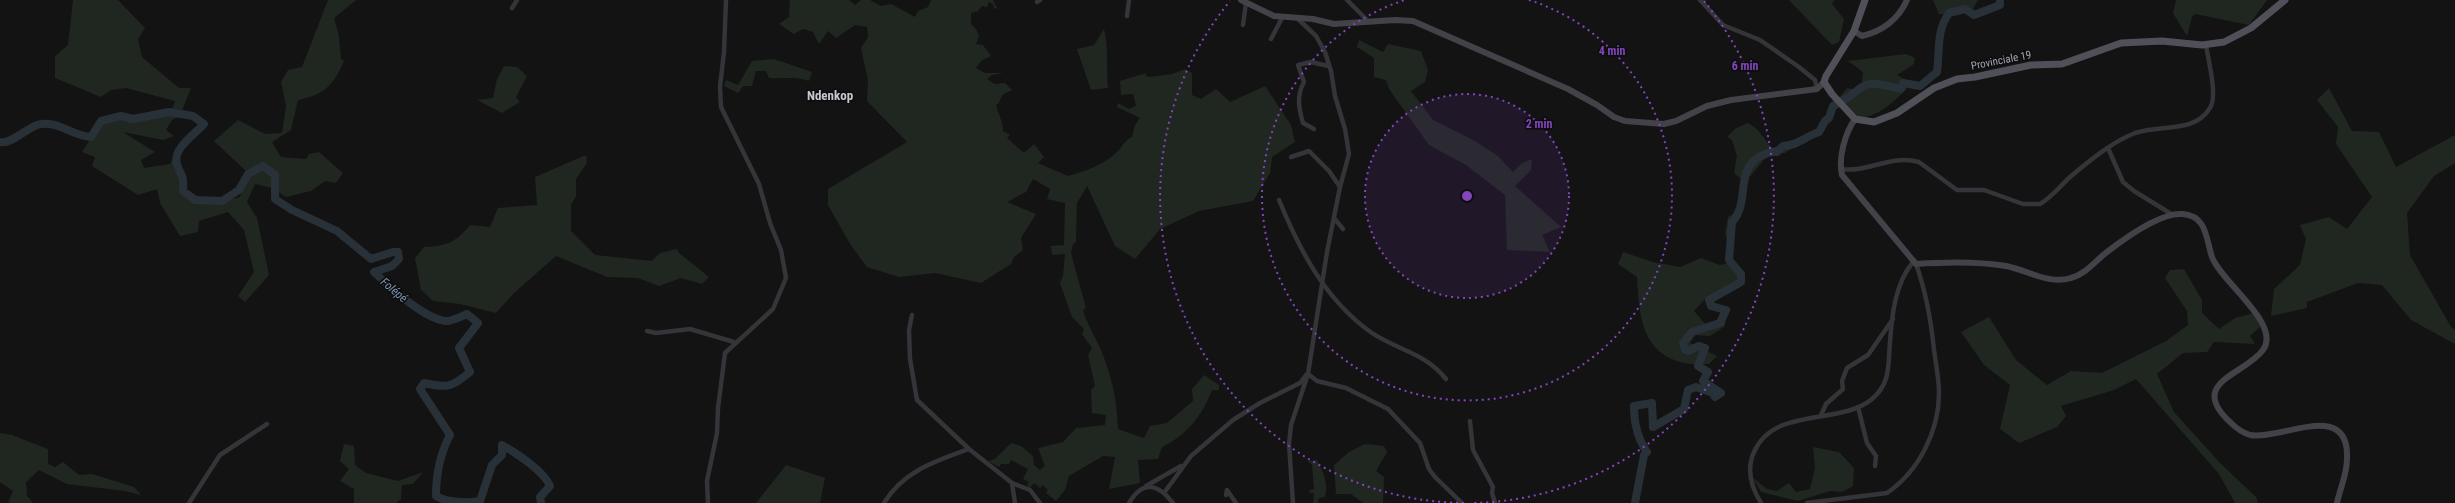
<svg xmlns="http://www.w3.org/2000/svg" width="2455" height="503" font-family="'Roboto Condensed',sans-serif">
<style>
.green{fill:#1f2720}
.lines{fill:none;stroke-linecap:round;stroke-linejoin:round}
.river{stroke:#293138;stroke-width:8}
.street{stroke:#343439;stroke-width:4.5}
.secondary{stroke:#424349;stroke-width:6}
.primary{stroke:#505158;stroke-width:7}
.ring{fill:none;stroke:#8345bd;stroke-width:2;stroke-dasharray:2 4}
.labels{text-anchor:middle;stroke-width:3.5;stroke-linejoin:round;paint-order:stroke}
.street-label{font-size:11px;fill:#a4a8b5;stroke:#0e0e0f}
.water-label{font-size:12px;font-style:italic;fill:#7a94b1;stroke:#0e0e0f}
.quarter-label{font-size:13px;font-weight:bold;fill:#c5c8d1;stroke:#0e0e0f}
.centre{fill:#8345bd;stroke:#0e0e0f;stroke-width:2}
.ring-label{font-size:12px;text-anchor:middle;font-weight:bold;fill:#8345bd;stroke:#0e0e0f;stroke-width:3.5;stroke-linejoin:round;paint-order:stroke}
</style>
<rect width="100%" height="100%" fill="#131314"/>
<g class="green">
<path d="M73,0H118L145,28L138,39L142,57L179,88H191L180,116L172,120L166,130L174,136L163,140L123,132L155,152L141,160L144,168L170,164L172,160H179L184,177L183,191L216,202L240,197L248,173L214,141L238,120L265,134L282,133L286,106L281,82L288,70L302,67L328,0H356L334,18L339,36L341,59L344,61C334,85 324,95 298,100L291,130L272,142L281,157L306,159L309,154L319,152L343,173L336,183L325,181L311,191L286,197L272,188L255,184L247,202L257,218L269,275L245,302L238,296L254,272L244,230L228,212L199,221L198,232L180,236L160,203L157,189L138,195L92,166L95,157L82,152L100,124L122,116L141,121L172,109L175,101L126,88L111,90L101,97L55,78V56L68,45Z"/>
<path d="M790,0H849L855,5L861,0H870L881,6L891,4L915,17L918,11L928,7L931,0H993L997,8L994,9L993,4L989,2L987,7L982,6L978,11L971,13V24L976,29L979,36L976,44L983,45L991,56L982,60L976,68L985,73H1004L992,75L987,79L995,84L1005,83L1012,90L1002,95L999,103L996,105C998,114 1003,121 1003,131L1010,135L1007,138L1024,153L1034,144L1044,157L1038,163L1068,176C1086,171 1106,164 1119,150C1124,144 1124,141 1132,137L1135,125L1140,118L1117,107L1118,103L1129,109L1136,106L1133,94L1121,95L1120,81L1146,73V76L1150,77L1172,74L1185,69L1192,73V95L1201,99L1216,89L1230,102L1265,86L1291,125L1295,142L1272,157L1270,173L1253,201L1199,211L1160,229L1135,259L1115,246L1087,186L1077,203L1076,242L1073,244L1071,253L1086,308L1083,310C1087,324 1095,336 1101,350C1112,376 1117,401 1118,429L1144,438L1150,426L1167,423L1193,401L1192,389L1204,375L1219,385V390H1212C1202,416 1187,435 1162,447L1158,459L1138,460L1140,483L1109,489L1115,457L1103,456L1069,476L1065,490L1056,501L1046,493L1048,490L1043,485L1040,488L1034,483L1030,488L1027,486L1029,482L1023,479L1028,469L1011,460L1009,464H1001L999,467L988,461L995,459L1011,443L1021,446L1033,456L1034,465L1040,470L1045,466L1038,448L1063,442L1076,428L1105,425L1106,415L1092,413L1091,390L1095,386L1088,355L1092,348L1082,334L1084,329L1072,317L1060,283L1063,276L1065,254L1052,255L1051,246L1064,245L1065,203L1047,199L1050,189L1033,179L1026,192L1007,202L1036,214L1021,238L1023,250L1014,257L1011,264L981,283L935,273L899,277L867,267L850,244L828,205V189L907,142L867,101L868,80L861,48L868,37L867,27L855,25L836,38L828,31L819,44L813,32L803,29L794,34L779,24L789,17Z"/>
<path d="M1789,0H1834L1832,4L1844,19L1839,42L1832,45Z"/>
<path d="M1933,0H1978L1973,9L1957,14H1939Z"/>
<path d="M2176,0H2267L2249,25L2195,14L2192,17L2187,36L2173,13Z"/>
<path d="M1104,29C1109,48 1106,68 1108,88L1091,90L1077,49L1094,45Z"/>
<path d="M1359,40L1383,52L1388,44L1421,51L1428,70L1425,82L1411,91L1433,120L1475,141L1498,156L1513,172L1522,163L1532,159L1531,170L1515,186L1561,227L1542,235L1550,252L1507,250L1505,195L1466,165L1429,145L1389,89L1386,80L1374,77V58L1357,47Z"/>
<path d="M1906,54L1915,58L1914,64L1897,75L1913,84L1928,82L1920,88L1908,87C1899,98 1872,123 1856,116C1850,113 1843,104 1838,99L1847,88L1856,90L1862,83L1863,72L1848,61Z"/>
<path d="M774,59L812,72L809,81C794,76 785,79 769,78L766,71H756L752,86H743L738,93L724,86L726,80L738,85L752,61Z"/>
<path d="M504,66L517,67L527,76L516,97L520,102L502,113L477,100L493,98L497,79Z"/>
<path d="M2329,88L2352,131L2379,132L2396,167L2455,135V163L2434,176L2407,213L2410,255L2451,327L2455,330V344L2411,320L2382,285L2358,283L2307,302V308L2271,316L2274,289L2300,265L2306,239L2300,225L2329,217L2347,229L2372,197L2336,144L2338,127L2317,100Z"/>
<path d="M1748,123L1756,128L1772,148L1795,140L1794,147L1785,153L1768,155L1747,180L1736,217L1730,219V227L1734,229L1733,237L1727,238L1725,234L1728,217L1736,212L1741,179L1734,173L1737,156L1732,140L1727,137L1736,128Z"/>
<path d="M586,155L587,163L576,179V196L571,205V231L595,255L652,261L660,253L677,249L679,253L709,277L702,284L681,278L659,286L638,278L607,277L556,256L514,293L496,313L460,304L433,301L421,290L415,258L424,247C447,246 455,243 470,225L490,227L498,208L537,205L535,177Z"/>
<path d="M1623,252L1653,262L1680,267L1701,258L1720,265L1728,263L1739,275L1738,281L1705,299L1694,311L1707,326L1726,319L1725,326L1710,336L1695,335L1690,343L1717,356L1709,364C1702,364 1692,365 1685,363C1641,354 1639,314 1637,277L1618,264Z"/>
<path d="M2184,269L2202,300V313L2219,329L2235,318L2254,313L2260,327L2250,336L2255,344L2214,342L2207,352L2183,353L2157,374L2174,412L2220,463L2256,497L2258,503H2235L2219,474L2136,379L2114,390L2061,406L2066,416L2057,427L2019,443L2000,429L2010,385L1984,365L1961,332L1989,317L2016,360L2047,385L2071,371L2102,373L2166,341L2188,325L2187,311L2165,278L2170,270Z"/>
<path d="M0,433L12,435L48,449V464L55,467L63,462L79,475L92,474L134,487L141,495L125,491L67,484L39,470L26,482L27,496L33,503H11L8,502L13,491L0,482Z"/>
<path d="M344,444L354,446L355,465L366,473L398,481L423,472L413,484L402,485L401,499L396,503H354V489L340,481L349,469L340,461Z"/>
<path d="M1365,444L1384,446L1387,452L1376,471L1384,477L1383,503H1363L1351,494H1336L1334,465L1349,452Z"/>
<path d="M1813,447L1839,452L1854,468L1853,486L1842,492L1830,491L1798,501L1761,492L1752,477L1767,489L1777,491L1789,483L1796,492L1810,489L1815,468Z"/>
<path d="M1317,460C1323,472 1329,483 1325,497L1319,498L1318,503H1313L1314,493H1310L1309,490L1314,489L1312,465L1308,461Z"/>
<path d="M786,465L825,478L820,503H756Z"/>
</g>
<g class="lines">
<g class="river">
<path d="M0,142C10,145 26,129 37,125C57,119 71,136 91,137L101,121L121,116L133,119L169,112L193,116L204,124C195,134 172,149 177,164C181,178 184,172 183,191L195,200L222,201L239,190L248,174L263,166L275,175V199L292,210L337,231L371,259L393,252H398L399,259L392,266L374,272C388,286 427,321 447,321C453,321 462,316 467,314L478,323L459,348L470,372C451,388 447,388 424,383L420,389L450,435C440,454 436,474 436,496C448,503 466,503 480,501L492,465L502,455V445C516,453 544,471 550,486L540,497L541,503"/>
<path d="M1635,503L1644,455L1647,452C1637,438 1634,423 1634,406L1652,403L1653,427L1684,409L1688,390L1696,387L1713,393L1715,397L1721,393L1703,381L1708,372L1698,366L1705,348L1699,346L1688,351L1685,350L1683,343L1692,332L1720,323L1726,310L1711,306L1709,300L1741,282V274L1729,260L1732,222C1750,204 1735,171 1759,157C1766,154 1769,151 1777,152L1783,146C1797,146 1806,136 1819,132L1825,121L1829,118L1833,106C1868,90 1854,76 1901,89L1903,83L1920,86L1937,72C1940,51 1936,31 1949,13L1965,9L1974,15L2000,5V0"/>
</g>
<g class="street">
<path d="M1347,0L1368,21"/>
<path d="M1700,0L1723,25L1760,40L1799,67L1815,80L1817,89"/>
<path d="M1037,2L1040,0"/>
<path d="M512,8L517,0"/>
<path d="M1127,16L1129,0"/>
<path d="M1243,25L1246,3"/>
<path d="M1271,39L1282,18"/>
<path d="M1314,129L1303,123C1299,109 1296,96 1304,82L1298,65L1311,62L1328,66"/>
<path d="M2108,148L2123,182L2134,191L2173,215"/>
<path d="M1291,157L1309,151L1329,171L1340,187"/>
<path d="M1841,169C1868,173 1891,154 1919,162L1957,190H1984L2023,204H2040C2052,197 2060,186 2070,177C2089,161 2112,142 2135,133C2161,124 2194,134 2210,108C2218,96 2208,59 2206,45"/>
<path d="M1279,200C1300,251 1326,301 1372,333C1399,351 1424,352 1446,379"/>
<path d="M1334,218L1343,229"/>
<path d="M912,315L909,330L910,359L917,400L969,449"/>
<path d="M647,331L656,333L690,329L734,342"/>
<path d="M1308,374L1317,381L1346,388L1388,409L1420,443L1429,469L1435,477L1462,503"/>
<path d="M1858,407L1867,443L1876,456L1875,466"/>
<path d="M1821,415L1826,404L1843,389L1842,381L1847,368L1868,355L1893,319"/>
<path d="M1470,421L1473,450L1493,487L1492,493L1495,503"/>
<path d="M1012,483L1030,490L1040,503"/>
<path d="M1146,486L1181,466"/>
<path d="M1164,493L1173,503"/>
<path d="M1226,495L1227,490L1236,503"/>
<path d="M189,503L220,455L267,424"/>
<path d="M708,503L707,481L717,433L718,408L725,353L773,309L786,278L781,250L770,223L759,184L721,107L720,87L724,52L726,0"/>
<path d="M884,503C903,471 936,461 969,449L1012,483L1015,503"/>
<path d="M1129,503C1138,488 1149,481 1164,493L1191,456L1233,420L1260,403L1300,383L1306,375"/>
<path d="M1293,503L1289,444L1291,425L1308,374L1327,252L1340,187L1349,154L1345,129L1335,96L1331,71L1325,52L1316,36L1298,19"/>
<path d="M1761,503C1751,487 1746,470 1754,452C1774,406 1840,426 1872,399C1891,383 1888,365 1890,342C1892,314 1895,284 1913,262"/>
<path d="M1807,503L1887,493C1919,471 1939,431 1939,393C1939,379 1936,365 1934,350C1931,320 1926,292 1916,264"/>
</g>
<g class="secondary">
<path d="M1241,0L1274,16L1313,19L1334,24L1395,20L1413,21L1568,89L1597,105L1614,117L1625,121L1664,124L1676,121L1707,106L1731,100L1817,89L1824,82"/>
<path d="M1854,31L1862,36C1883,31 1898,20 1907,0"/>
<path d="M1855,119C1845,133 1838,158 1842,175L1916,264C1945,262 1976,261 2006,266C2027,270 2049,285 2071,278C2086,274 2095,261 2107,252C2125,238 2160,212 2183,214C2207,216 2206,239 2212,257C2221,282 2282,324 2263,350C2245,375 2186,382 2231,423C2236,428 2244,433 2250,435C2280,441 2350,398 2347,459C2347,475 2340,488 2337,503"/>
</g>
<path class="primary" d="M1865,0L1854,31L1826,76L1824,82L1832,94L1855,119L1874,122L1897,113L1934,88L1957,79L1975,77L2031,65L2062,64L2121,43L2162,41L2202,45L2224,42L2251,28L2285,0"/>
</g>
<circle cx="1467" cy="196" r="102" fill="#8345bd" fill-opacity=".12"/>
<g class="ring">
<circle cx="1467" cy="196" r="102"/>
<path d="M1529 0A205 205 0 1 1 1405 0"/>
<path d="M1464 503A307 307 0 0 1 1230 1M1704 1A307 307 0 0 1 1470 503"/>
</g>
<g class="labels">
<g class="street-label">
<text transform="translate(2001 60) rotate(-11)" y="4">Provinciale 19</text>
</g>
<g class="water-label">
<text transform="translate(394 290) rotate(40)" y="4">Folépé</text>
</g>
<g class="quarter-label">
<text x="830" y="100">Ndenkop</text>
</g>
</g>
<circle cx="1467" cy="196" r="6" class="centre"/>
<g class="ring-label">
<text x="1612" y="55">4 min</text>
<text x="1745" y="70">6 min</text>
<text x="1539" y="128">2 min</text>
</g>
</svg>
